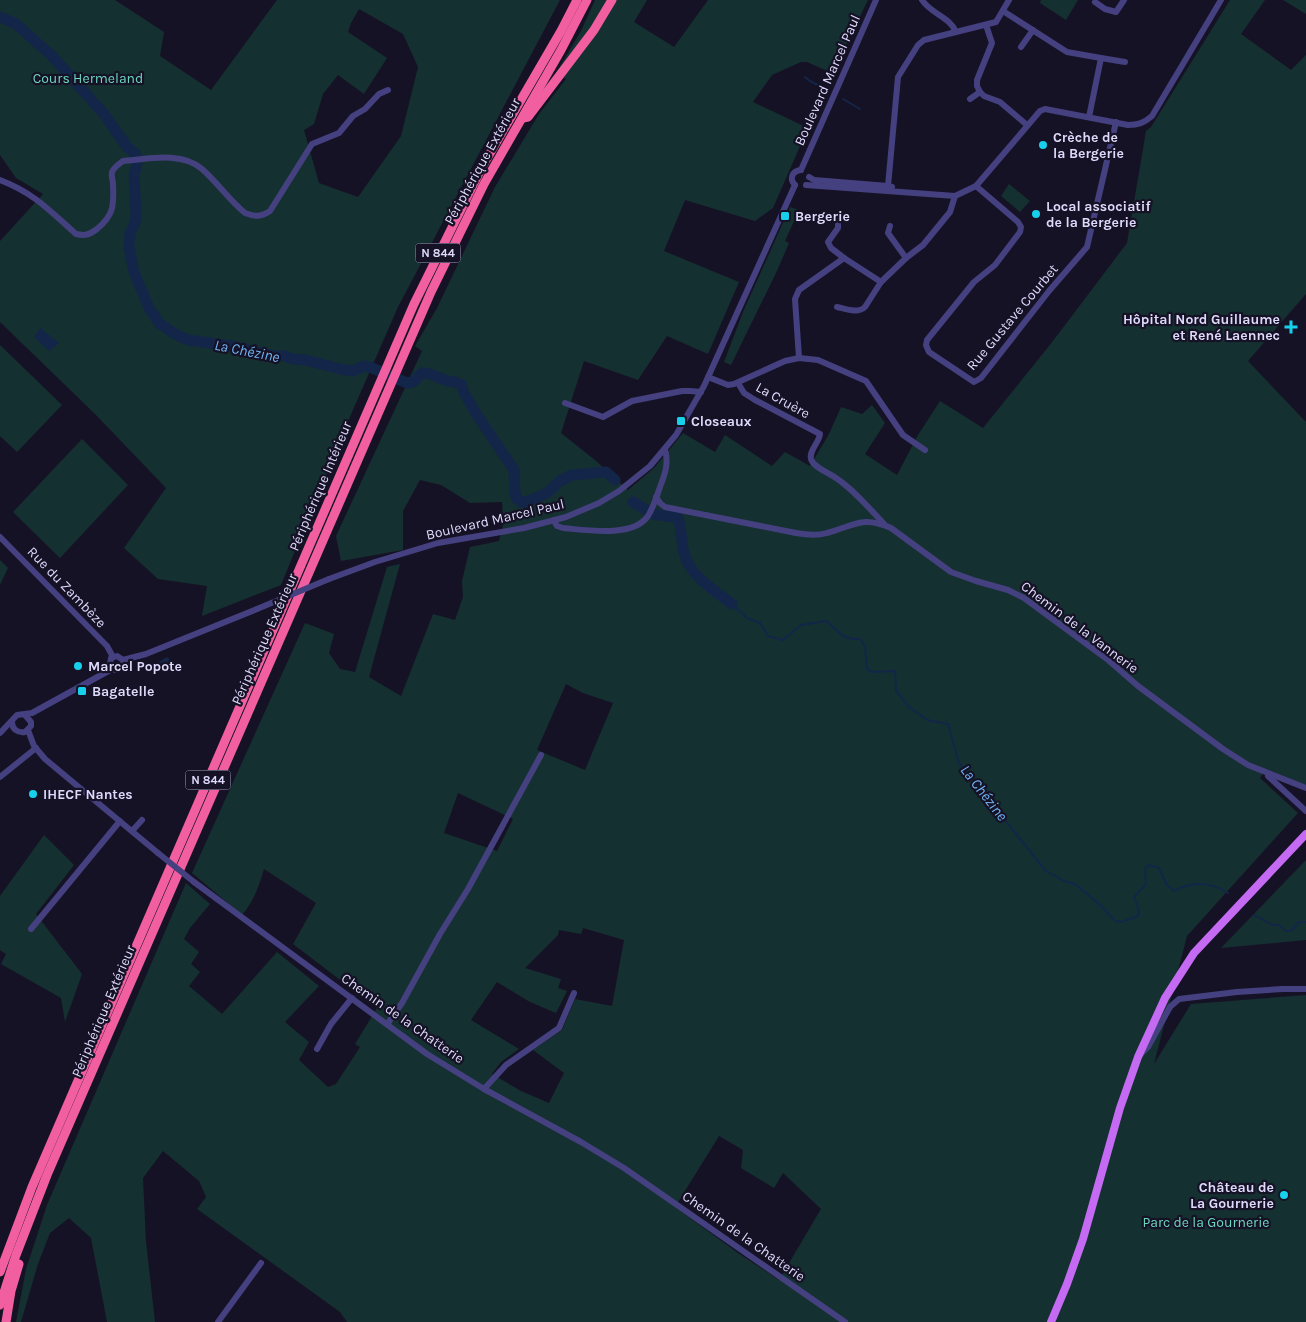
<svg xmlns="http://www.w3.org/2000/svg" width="1306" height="1322" font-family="Karla,sans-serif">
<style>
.green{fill:#153030;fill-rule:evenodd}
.water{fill:#132649}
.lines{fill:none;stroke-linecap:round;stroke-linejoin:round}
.stream{stroke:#132649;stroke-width:2}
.river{stroke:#132649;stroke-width:11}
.minor{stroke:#454181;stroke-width:6}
.major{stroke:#c46af3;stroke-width:8}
.highway{stroke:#f25fa1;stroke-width:9}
.minor-bridge{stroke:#454181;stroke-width:6}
.poi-dot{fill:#16d0ec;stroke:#161226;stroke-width:2}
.labels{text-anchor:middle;stroke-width:4.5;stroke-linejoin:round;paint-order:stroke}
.shield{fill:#161226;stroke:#a39ebc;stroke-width:1}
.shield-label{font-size:12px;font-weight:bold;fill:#dfdafc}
.park-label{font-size:14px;fill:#6bd7bf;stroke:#161226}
.street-label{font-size:14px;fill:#dfdafc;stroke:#161226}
.poi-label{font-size:14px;font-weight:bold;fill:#dfdafc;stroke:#161226;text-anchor:start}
.water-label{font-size:15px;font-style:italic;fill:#71b3f3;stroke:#161226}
</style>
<rect width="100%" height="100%" fill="#161226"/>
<g class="green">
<path d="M0,0H115L164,32L160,56L211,90L277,0H560L398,307L349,419L281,585L202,616L207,586L158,579L124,548L166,488L95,414L0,322V241L43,194L16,178L0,155ZM359,9L403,34L418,67L401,136L358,197L319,183L304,130L314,124L323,94L338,75L364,94L387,58L348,32L351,23Z"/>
<path d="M595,0H647L634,22L674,47L708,0H868L832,73L807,62H801L772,75L753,102L808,128L773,208L755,221L685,200L664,251L739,282L708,354L667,336L638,380L584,361L561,433L595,460L628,490L654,468L683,433L715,452L725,435L772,466L785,452L810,466L829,434L841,407L862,414L872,405L885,423L865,454L897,475L918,435L940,401L983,428L1053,341L1127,243L1146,131L1151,127L1230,0H1265L1241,34L1291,70L1306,55V294L1248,361L1306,422V785L1266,769L1260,778L1298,813L1187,936L1154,1064L1191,1004L1306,995V1322H347L340,1312L197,1209L206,1197L199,1181L163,1151L143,1178L146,1242L155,1322H107L91,1238L69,1218L50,1233L38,1264L21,1322H16L26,1269L47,1205L186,883L210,904L190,928L184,939L199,952L191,964L200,972L189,986L222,1014L277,952L319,986L285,1022L309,1042L299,1060L328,1087L336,1084L360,1047L355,1044L377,1008L293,944L316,903L264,869C259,886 254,901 242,915L192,873L305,623L334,634L329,653L340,669L355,672L387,567L400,564L369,677L401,696L433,614L455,620L463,597L462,581L470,547L499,541L503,525L502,502L470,503L441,485L420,480L403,511V550L341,561L336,536L422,351L415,346L437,308L495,187L539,114L566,79L556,73L581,31ZM566,684L583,693L613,703L585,770L537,750ZM458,793L513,819L497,851L444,833ZM583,928L624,940L612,1006L575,999L562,1030L533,1050L564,1073L549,1103L521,1091L492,1074L501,1062L519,1049L471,1020L497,982L530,1002L556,1013L567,991L558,988L561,979L525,968L558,935L559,930L581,934ZM719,1136L743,1150L741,1168L774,1188L783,1173L821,1209L779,1280L738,1253L675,1207Z"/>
<path d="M1041,0H1078L1066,20L1040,3Z"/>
<path d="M1283,0H1306V14Z"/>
<path d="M1009,184L1030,201L1020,212L1001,196Z"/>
<path d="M790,207L799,210L785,241L789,243L777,271L731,365L724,362L743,312Z"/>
<path d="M0,345L62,405L17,452L0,436Z"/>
<path d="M82,439L128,485L60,558L13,512Z"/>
<path d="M0,560L8,568L0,585Z"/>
<path d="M44,835L74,865L36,914L82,974L65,1022L61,998L1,964L6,954L0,950V896Z"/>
<path d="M1306,860V940L1221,948Z"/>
</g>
<g class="water">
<path d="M40,328L59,343L49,351L34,337Z"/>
<path d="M167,657L170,660C168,665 164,670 158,668L155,664Z"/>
</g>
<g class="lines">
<g class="stream">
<path d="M805,77L810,81L825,89"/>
<path d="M843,99L860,109"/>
<path d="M732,604L747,618L760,623L768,636L783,640L801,625L826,621C840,631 840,640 860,639L865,646L867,669L871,672L895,671L896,691L909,707L927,720L948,724L959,763L1045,870L1064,881L1075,884L1100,905L1115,921L1122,922L1138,916L1139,911L1134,897L1146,884L1145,871L1146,867L1150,865L1159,868L1167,885L1174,891C1191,881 1212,882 1228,893"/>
<path d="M1254,915L1272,925H1279L1286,931L1292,930L1299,922H1306"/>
</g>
<g class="river">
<path d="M0,17L16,24L52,56L104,114L127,147L135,153L137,163L134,175L136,213L135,223L130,233L129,247L134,272L149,308L159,323L175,334L188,340L232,346L274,356H285L293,359L305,360L345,370L354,371L363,366L370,367L407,383L413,382L422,373C431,372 434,376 442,379C449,382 455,381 462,385L463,391L477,415L514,470C515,480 514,488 516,498L523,503L538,497L547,493L560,481L572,475L606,472L615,480"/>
<path d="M633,502L648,511"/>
<path d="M653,514L678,518C682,530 681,541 684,553C689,575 715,591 732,604"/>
</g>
<g class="minor">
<path d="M922,0C931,14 949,16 956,32"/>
<path d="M1095,2L1105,9L1116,12L1124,0"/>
<path d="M1003,11L1067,52L1101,58L1089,117"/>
<path d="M986,25L992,43L977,80V86L980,92L984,96L1000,102L1027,125"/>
<path d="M1021,47L1033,30"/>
<path d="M1101,58L1125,62"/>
<path d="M970,99L980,92"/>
<path d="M801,170L876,0"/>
<path d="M809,177L814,180L888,186L892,187"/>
<path d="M0,180C34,193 49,210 76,234C85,236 89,235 97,229C114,215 114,205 113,184C113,181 111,175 112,172C114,167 119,164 123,161C147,159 182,151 202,169C217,182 229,200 245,213C255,217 261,217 270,211L312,144L339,133L353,116L365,109L379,94L388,90"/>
<path d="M795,185C789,179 792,171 801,170"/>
<path d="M806,185L955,196L976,186L1040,111L1045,109L1128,125C1138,125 1144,123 1152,116L1221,0"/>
<path d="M888,186L898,77L918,45L924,40L996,22L1009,0"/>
<path d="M976,186L1018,222L1021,227L1020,232L995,265L974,282L927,340L926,345L929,352L974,382L981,378L1049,291L1087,247L1116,122"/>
<path d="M838,220V228L828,242L831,248L844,258"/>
<path d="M890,226L888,233L906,258"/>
<path d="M837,307C846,309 858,314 865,307L881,282L906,258L923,245L950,212L955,196"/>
<path d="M799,358L795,299L799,290L844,258L881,282"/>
<path d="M708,377L728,385L734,384L785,361L799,358L818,360L866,381L903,435L925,450"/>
<path d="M738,383L744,393L755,400L820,434C819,443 809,450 811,459C813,467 829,473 836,478C854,490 869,508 884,524"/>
<path d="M565,403L603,417L632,401L682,391H690L701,392"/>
<path d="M656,497L660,503L665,507L796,533C807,535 817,536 827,533C854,526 862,515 891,528L951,572L976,581L1008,590L1024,598L1107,659L1138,686L1223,749L1248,765L1306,788"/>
<path d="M554,521L557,526L563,528C586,530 633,538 648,516C653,508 657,496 660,487C665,474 669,463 665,450"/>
<path d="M0,537L107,646L113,657"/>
<path d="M329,579L375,562L438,543L524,528L566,517L599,503L619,491L650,466L676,435L704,386L795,185"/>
<path d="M123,660L146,654L257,609"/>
<path d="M112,669L110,665L111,658L117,656L123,660"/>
<path d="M112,669C119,672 125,667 123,660"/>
<path d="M12,722C12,729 17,733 25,732L31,726V722L25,715"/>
<path d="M28,730L34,746L45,759L158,853"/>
<path d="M0,733L17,715L32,713L112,669"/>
<path d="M1268,776L1306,811"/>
<path d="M0,777L36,748"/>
<path d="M132,831L142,820"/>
<path d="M194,882L427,1054L484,1089L581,1142L624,1168L845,1322"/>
<path d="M31,929L120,821"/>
<path d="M388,1023L402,1003L440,934L468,889L541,755"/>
<path d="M317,1049L331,1024L352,998"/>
<path d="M1140,1055L1148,1047L1170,1007L1179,999L1237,992L1282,989H1306"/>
<path d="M484,1089L506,1065L559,1028L574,993"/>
<path d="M218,1322L261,1263"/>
</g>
<path class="major" d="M1051,1322L1067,1284L1083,1239L1120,1108L1138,1057L1165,998L1194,953L1306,834"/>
<g class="highway">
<path d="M523,118L528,117L594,30L612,0"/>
<path d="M0,1272L32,1187L414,304L482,167L561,31L577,0"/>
<path d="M0,1305L16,1255L47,1175L431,292L484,184L561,50L587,0"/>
<path d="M6,1322L11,1291L19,1264"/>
</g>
<g class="minor-bridge">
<path d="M257,609L329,579"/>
<path d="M158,853L194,882"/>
</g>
</g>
<g class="poi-dot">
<circle cx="1043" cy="145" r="5"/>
<circle cx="1036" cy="214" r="5"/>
<rect x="780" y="211" width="10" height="10" rx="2.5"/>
<path d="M1288.5 319.5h5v5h5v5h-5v5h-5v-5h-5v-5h5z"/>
<rect x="676" y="416" width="10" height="10" rx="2.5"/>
<circle cx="78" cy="666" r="5"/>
<rect x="77" y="686" width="10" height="10" rx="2.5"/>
<circle cx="33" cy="794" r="5"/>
<circle cx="1284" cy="1195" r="5"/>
</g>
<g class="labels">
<g class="shield">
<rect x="415.5" y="243.5" width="45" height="19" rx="4"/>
<rect x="185.5" y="770.5" width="45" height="19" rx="4"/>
</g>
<g class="shield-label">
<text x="438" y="257">N 844</text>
<text x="208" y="784">N 844</text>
</g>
<g class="park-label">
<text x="88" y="83">Cours Hermeland</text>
<text x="1206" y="1227">Parc de la Gournerie</text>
</g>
<g class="street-label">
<text transform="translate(827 80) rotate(-66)" y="5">Boulevard Marcel Paul</text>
<text transform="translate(482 161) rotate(-61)" y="5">Périphérique Extérieur</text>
<text transform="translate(1012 317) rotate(-50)" y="5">Rue Gustave Courbet</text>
<text transform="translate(783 400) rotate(29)" y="5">La Cruère</text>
<text transform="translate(320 486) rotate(-67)" y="5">Périphérique Intérieur</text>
<text transform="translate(495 519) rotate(-13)" y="5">Boulevard Marcel Paul</text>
<text transform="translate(67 587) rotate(46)" y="5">Rue du Zambèze</text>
<text transform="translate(1080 627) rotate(37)" y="5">Chemin de la Vannerie</text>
<text transform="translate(264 639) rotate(-66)" y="5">Périphérique Extérieur</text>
<text transform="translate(103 1011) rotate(-67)" y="5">Périphérique Extérieur</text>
<text transform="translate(403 1018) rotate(35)" y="5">Chemin de la Chatterie</text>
<text transform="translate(744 1236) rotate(35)" y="5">Chemin de la Chatterie</text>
</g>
<g class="poi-label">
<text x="1053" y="142">Crèche de<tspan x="1053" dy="16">la Bergerie</tspan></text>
<text x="1046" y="211">Local associatif<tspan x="1046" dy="16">de la Bergerie</tspan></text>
<text x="795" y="221">Bergerie</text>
<text x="1280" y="324" text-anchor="end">Hôpital Nord Guillaume<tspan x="1280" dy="16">et René Laennec</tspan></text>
<text x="691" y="426">Closeaux</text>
<text x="88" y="671">Marcel Popote</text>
<text x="92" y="696">Bagatelle</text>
<text x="43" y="799">IHECF Nantes</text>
<text x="1274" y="1192" text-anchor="end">Château de<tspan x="1274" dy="16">La Gournerie</tspan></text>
</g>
<g class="water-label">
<text transform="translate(247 351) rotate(11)" y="5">La Chézine</text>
<text transform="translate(984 793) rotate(52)" y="5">La Chézine</text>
</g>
</g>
</svg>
